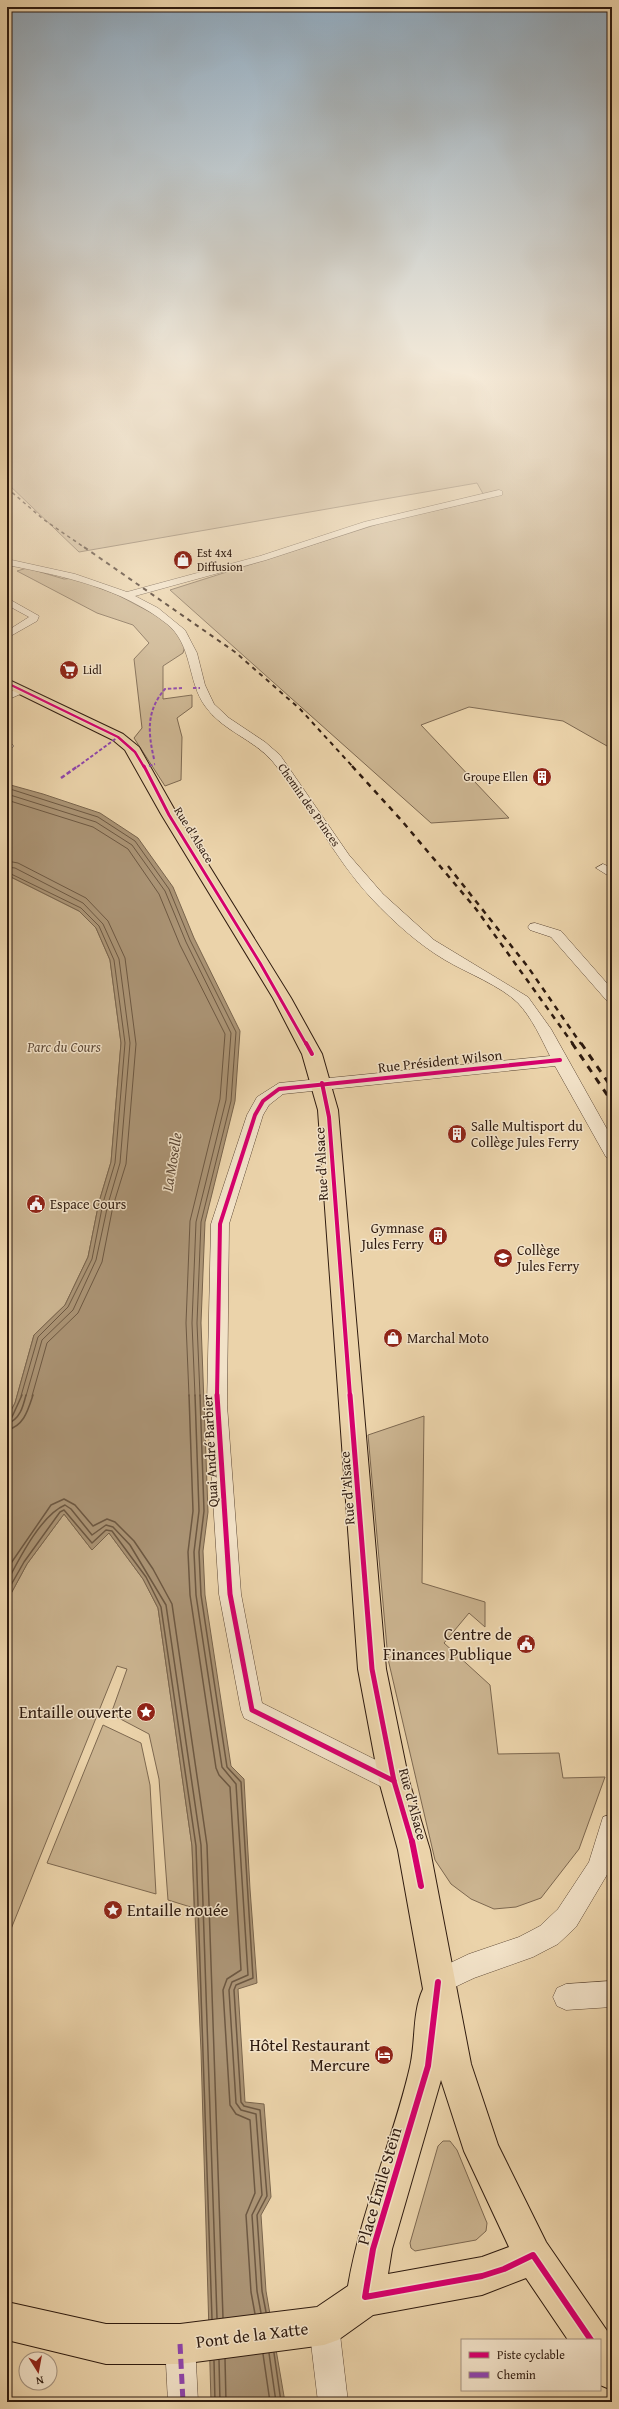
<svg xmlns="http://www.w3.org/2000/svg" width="619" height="2409" font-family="'Gentium Book Plus',serif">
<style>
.green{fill:#cbb490;stroke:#7d6850}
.water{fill:#ab9475;stroke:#79644c}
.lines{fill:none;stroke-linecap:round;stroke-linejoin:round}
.shore-far1{stroke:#6d5842;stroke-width:1}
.shore{stroke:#6d5842;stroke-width:1.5}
.minor-casing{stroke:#5e4936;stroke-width:1}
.major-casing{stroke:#2f1b0f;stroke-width:2}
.minor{fill:#f2e2c8;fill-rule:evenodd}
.major{fill:#ebd3aa;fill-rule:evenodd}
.rail-far3{stroke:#2f1b0f;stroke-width:1.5;stroke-dasharray:3.5 3.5;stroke-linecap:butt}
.rail-far2{stroke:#2f1b0f;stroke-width:2;stroke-dasharray:4.5 4.5;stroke-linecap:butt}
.rail-far1{stroke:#2f1b0f;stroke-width:2.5;stroke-dasharray:5.5 5.5;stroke-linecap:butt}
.rail{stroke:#2f1b0f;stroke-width:3;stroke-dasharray:7 7;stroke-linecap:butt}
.quiet-far2{stroke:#8e44ad;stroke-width:2;stroke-dasharray:3.5 2;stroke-linecap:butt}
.quiet-far1{stroke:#8e44ad;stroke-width:2.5;stroke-dasharray:4.5 2.5;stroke-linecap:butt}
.quiet{stroke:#8e44ad;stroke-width:5;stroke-dasharray:10 5;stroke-linecap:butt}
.cycleway-far4-casing{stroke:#f2e2c8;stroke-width:4}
.cycleway-far3-casing{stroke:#f2e2c8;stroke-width:5}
.cycleway-far2-casing{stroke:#f2e2c8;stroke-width:6}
.cycleway-far1-casing{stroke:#f2e2c8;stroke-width:8}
.cycleway-casing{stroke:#f2e2c8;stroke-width:9}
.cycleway-far4{stroke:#d6006c;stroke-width:2.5}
.cycleway-far3{stroke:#d6006c;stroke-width:3}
.cycleway-far2{stroke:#d6006c;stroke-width:4}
.cycleway-far1{stroke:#d6006c;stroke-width:5}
.cycleway{stroke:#d6006c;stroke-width:6}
.labels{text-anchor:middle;stroke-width:3;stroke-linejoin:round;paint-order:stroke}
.far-poi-label{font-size:12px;fill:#2f1b0f;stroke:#f2e2c8;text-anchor:start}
.far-street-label{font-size:12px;fill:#2f1b0f;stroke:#f2e2c8}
.park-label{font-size:14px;font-style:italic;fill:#5e4936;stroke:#f2e2c8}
.street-label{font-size:14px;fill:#2f1b0f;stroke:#f2e2c8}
.poi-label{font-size:14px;fill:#2f1b0f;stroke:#f2e2c8;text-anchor:start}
.water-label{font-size:15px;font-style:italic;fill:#5a4533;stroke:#f2e2c8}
.near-poi-label{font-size:17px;fill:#2f1b0f;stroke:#f2e2c8;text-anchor:end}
.near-street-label{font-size:17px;fill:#2f1b0f;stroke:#f2e2c8}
</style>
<rect width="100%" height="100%" fill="#ebd3aa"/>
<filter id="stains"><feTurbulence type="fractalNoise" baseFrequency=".005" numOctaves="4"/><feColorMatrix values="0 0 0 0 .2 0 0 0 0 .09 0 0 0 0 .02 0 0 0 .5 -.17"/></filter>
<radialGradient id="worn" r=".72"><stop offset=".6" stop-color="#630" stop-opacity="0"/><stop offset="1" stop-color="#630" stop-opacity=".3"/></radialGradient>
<g class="green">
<path d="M7,376H612V744L607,746L563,721L469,707L421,725L509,818L431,823L170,590L384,522L486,499L477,483L79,552L7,483Z"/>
<path d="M27,568L64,579L74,578L118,595L184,630L188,636L183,653L163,666V699L192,695V707L177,718L182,737L181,780L165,786L134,738L142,728L134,659L149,643L133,625L97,613L17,571Z"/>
<path d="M7,875L79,911L96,928L110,960L121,1043L111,1162L99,1202L88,1257L65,1305L34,1335L15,1403L7,1418Z"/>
<path d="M424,1416L422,1583L485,1602V1627L469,1613L444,1643L490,1685L498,1754L559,1753L563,1778L605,1777L579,1849L541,1898L516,1907L494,1909L471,1899L451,1884L435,1860L388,1659L368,1435Z"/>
<path d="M64,1514L92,1550L109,1533L143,1579L158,1608L192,1846L194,1908L168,1900L159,1779L149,1734L111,1714L127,1669L117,1666L11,1929L7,1926V1601L27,1564Z"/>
<path d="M103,1725L141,1743L150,1785L156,1894L47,1863Z"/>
<path d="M443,2141H450L457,2150L487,2223L486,2231L476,2240L415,2251L411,2248L410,2243L438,2146Z"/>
</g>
<path class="water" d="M7,784L43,794L100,813L138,838L173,887L194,938L240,1031L235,1101L205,1222L201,1323L208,1512L203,1551L205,1595L231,1766L244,1779L250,1889L257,1983L238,1989L245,2102L264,2104L271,2197L261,2215L266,2291L285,2402H211L201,2051L192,1846L158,1608L143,1579L109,1533L92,1550L64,1514L27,1564L7,1601V1418L15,1403L34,1335L65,1305L88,1257L99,1202L111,1162L121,1043L110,960L96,928L79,911L7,875Z"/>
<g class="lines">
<g class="shore-far1">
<path d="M7,788L98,817L135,841L169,889L190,940L236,1032L231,1101L201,1222L197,1323L200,1396"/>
<path d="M7,794L96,822L132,845L165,891L186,942L231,1033L226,1100L196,1222L192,1323L195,1396"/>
<path d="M7,800L93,827L128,849L159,894L180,945L225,1034L220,1099L190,1221L186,1323L189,1396"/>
<path d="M7,861L18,863L86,898L108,921L125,958L136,1044L126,1164L113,1206L102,1262L78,1313L47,1343L32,1396"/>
<path d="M7,867L15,868L83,903L103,924L119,959L130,1043L120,1163L108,1204L96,1260L73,1310L42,1340L26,1396"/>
<path d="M7,872L81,908L99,926L114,960L125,1043L115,1163L103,1203L92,1259L68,1307L38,1337L21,1396"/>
</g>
<g class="shore">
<path d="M189,1395L193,1511L188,1552L190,1595L216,1768L219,1775L230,1787L241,1970L227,1979L223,1990L230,2105L236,2114L250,2120L255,2193L246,2215L251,2292L255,2314"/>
<path d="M195,1395L199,1511L194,1552L196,1595L222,1767L236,1784L248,1975L232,1982L229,1990L236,2103L241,2110L256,2114L262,2195L252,2215L257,2291L261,2313"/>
<path d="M200,1395L204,1511L199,1552L201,1595L227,1767L241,1782L253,1978L236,1985L234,1990L241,2102L244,2106L260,2110L267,2196L257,2215L262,2291L266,2312"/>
<path d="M7,1419L12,1417L22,1395"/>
<path d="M7,1424C20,1419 23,1407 26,1395"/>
<path d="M7,1430C24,1426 28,1410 33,1395"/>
<path d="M7,1569L51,1505L64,1499L75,1505L93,1526L107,1519L115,1522L134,1541L153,1569L172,1604L207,1845L223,2318"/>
<path d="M7,1582C19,1559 41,1515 65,1505L71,1509L92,1535L106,1525L113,1527L130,1545L166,1605L201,1845L217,2318"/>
<path d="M7,1592L24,1562L60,1512L64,1510L92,1543L106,1530L112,1531L146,1577L161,1607L196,1846L212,2319"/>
<path d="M269,2353L276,2402"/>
<path d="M274,2353L281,2402"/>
<path d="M263,2354L270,2402"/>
<path d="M225,2359L226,2402"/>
<path d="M219,2360L220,2402"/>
<path d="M214,2361L215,2402"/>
</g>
<defs>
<g id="minor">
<path d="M499,490L502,491V495L370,526L266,560L135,596L158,608L185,630L197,653L205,685L214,704L229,718L265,742L280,755L349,855L383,894L434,940L528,997L551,1029L612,1138V1159L606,1157L555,1066L283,1094L269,1105L263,1115L229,1224L227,1405L241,1594L262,1703L402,1773L406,1781L402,1789L394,1793L244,1718L241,1710L219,1594L207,1405L211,1224L247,1115L257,1097L279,1083L550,1056C541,1038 532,1018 518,1003C501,986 467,973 445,960C418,944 394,922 372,899C333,857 309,805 273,762C254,739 222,731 205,706C187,681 193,645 167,624C122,588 63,576 7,565V559L75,574L127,592L260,556L364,522Z"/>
<path d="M7,598L39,616L37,621L7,638V631L29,617L7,605Z"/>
<path d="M21,687L25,688V692L7,700V693Z"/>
<path d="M7,742L12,744L14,746L12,748L7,750Z"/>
<path d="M603,864L612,868V878L596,868Z"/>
<path d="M535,923L561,931L612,989V1003L607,1001L551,937L530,930L528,927L530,924Z"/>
<path d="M612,1814L611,1868L576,1927L558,1944L533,1957L474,1978L438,1995L429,1991L425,1982L429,1973L469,1954L519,1937L540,1926L558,1909L589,1862L603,1817Z"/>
<path d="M612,1981V2007L566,2010L557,2006L553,1997L557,1988L566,1984Z"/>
<path d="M324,2311L335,2315L339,2326L348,2402H318L309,2326L313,2315Z"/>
<path d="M180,2329L191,2333L195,2344L198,2402H168L165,2344L169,2333Z"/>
</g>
<path id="major" d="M7,679L123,734L139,747L177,814L291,998L322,1054L338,1110L386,1669L409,1781L430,1850L471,2064L498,2145L546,2242L612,2338V2390L600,2385V2340H568L526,2278L482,2295L373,2315L338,2340L324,2345L180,2364H106L7,2340V2302L106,2324H180L317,2307L348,2286C361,2210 393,2141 410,2067C416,2041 412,2013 423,1989L398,1850L379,1781L358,1669L318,1110L302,1054L273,998L161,814L125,750L113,740L7,688ZM441,2080L464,2151L509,2247L482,2257L388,2274L392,2249Z"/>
</defs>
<use href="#minor" class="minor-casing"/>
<use href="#major" class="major-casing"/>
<use href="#minor" class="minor"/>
<use href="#major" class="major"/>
<path class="rail-far3" d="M7,488L43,519L85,548"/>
<path class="rail-far2" d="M84,547L235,652L300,709L353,767"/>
<g class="rail-far1">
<path d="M352,766L402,821L476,909L573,1044"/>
<path d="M448,866L528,967L581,1044"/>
</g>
<g class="rail">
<path d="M572,1043L612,1102"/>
<path d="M581,1043L612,1088"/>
</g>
<g class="quiet-far2">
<path d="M193,688H200"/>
<path d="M154,759C148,732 146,711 165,689L182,688"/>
<path d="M149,766L155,764"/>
<path d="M77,767L118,737"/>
</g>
<path class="quiet-far1" d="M61,778L78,766"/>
<path class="quiet" d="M180,2344L183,2402"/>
<defs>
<path id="cycleway-far4" d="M7,683L118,737L135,752L144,767"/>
<path id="cycleway-far3" d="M144,766L169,815L260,963L306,1044"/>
<g id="cycleway-far2">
<path d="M306,1043L312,1054"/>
<path d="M322,1083L329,1117L350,1396"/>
<path d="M217,1396L220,1224L255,1115L263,1101L279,1089L560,1060"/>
</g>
<g id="cycleway-far1">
<path d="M217,1395L230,1594L252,1710L394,1781"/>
<path d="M350,1395L372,1669L394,1781L412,1842"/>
</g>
<g id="cycleway">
<path d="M412,1841L421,1886"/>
<path d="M438,1982L428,2066L373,2249L365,2297L482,2276L504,2269L533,2255L591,2340"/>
</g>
</defs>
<use href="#cycleway-far4" class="cycleway-far4-casing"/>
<use href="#cycleway-far3" class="cycleway-far3-casing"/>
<use href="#cycleway-far2" class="cycleway-far2-casing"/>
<use href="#cycleway-far1" class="cycleway-far1-casing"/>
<use href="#cycleway" class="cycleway-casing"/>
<use href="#cycleway-far4" class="cycleway-far4"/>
<use href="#cycleway-far3" class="cycleway-far3"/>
<use href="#cycleway-far2" class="cycleway-far2"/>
<use href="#cycleway-far1" class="cycleway-far1"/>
<use href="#cycleway" class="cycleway"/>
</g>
<linearGradient id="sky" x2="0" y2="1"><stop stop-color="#8fa7ba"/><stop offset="0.53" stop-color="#f6ebd9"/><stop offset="1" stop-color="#f6ebd9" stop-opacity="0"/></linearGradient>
<rect width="619" height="713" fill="url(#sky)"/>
<defs>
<symbol id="shop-disc" viewBox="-11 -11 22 22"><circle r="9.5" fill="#8f2418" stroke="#f2e2c8"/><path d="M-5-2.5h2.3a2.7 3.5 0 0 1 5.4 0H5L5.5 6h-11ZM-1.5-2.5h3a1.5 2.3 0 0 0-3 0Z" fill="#fff"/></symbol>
<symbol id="supermarket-disc" viewBox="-11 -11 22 22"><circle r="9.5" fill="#8f2418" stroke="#f2e2c8"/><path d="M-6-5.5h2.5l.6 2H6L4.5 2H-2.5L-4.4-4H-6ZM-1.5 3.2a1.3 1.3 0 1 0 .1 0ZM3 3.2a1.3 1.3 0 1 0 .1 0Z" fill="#fff"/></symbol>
<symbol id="building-disc" viewBox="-11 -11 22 22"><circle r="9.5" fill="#8f2418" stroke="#f2e2c8"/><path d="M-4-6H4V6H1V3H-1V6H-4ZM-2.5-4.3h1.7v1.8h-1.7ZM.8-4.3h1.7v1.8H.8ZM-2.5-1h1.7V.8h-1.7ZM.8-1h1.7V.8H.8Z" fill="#fff"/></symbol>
<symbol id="civic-disc" viewBox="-11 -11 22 22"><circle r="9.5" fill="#8f2418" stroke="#f2e2c8"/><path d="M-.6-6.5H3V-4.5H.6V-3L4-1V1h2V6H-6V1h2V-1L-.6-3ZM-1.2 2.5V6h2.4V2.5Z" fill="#fff"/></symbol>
<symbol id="school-disc" viewBox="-11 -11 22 22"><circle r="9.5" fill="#8f2418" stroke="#f2e2c8"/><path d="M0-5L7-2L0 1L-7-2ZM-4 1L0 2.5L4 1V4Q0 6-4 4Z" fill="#fff"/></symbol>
<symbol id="sight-disc" viewBox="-11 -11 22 22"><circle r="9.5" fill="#8f2418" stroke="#f2e2c8"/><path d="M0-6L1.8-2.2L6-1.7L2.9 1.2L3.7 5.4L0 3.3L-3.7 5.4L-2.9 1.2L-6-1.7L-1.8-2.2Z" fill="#fff"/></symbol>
<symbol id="hotel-disc" viewBox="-11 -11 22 22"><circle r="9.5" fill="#8f2418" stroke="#f2e2c8"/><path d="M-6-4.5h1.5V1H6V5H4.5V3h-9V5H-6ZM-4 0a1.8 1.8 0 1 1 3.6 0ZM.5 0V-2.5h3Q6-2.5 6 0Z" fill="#fff"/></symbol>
</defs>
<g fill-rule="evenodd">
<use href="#shop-disc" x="172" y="549" width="22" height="22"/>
<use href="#supermarket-disc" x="58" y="659" width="22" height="22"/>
<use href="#building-disc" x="531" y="766" width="22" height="22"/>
<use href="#building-disc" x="446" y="1123" width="22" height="22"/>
<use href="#civic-disc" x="25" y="1193" width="22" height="22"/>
<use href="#building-disc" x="427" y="1225" width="22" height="22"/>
<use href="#school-disc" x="492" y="1247" width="22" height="22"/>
<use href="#shop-disc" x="382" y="1327" width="22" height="22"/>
<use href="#civic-disc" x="515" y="1633" width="22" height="22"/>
<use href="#sight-disc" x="135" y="1701" width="22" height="22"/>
<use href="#sight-disc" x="102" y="1899" width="22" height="22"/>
<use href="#hotel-disc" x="373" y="2044" width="22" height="22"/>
</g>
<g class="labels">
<g class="far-poi-label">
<text x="197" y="557">Est 4x4<tspan x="197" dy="14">Diffusion</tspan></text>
<text x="83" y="674">Lidl</text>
<text x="528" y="781" text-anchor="end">Groupe Ellen</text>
</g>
<g class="far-street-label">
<text transform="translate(309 805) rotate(55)" y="4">Chemin des Princes</text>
<text transform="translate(194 835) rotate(58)" y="4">Rue d'Alsace</text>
</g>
<g class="park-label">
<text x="64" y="1052">Parc du Cours</text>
</g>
<g class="street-label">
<text transform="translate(440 1061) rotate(-6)" y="5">Rue Président Wilson</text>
<text transform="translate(321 1164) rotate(-93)" y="5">Rue d'Alsace</text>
<text transform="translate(210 1451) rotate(-93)" y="5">Quai André Barbier</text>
<text transform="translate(347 1488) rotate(-94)" y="5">Rue d'Alsace</text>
<text transform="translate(413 1804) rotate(75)" y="5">Rue d'Alsace</text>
</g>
<g class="poi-label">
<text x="471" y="1131">Salle Multisport du<tspan x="471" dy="16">Collège Jules Ferry</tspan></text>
<text x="50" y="1209">Espace Cours</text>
<text x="424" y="1233" text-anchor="end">Gymnase<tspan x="424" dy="16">Jules Ferry</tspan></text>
<text x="517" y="1255">Collège<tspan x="517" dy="16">Jules Ferry</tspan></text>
<text x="407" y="1343">Marchal Moto</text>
</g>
<g class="water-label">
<text transform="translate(172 1162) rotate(-81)" y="5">La Moselle</text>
</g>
<g class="near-poi-label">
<text x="512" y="1640">Centre de<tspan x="512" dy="20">Finances Publique</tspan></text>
<text x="132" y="1718">Entaille ouverte</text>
<text x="127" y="1916" text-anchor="start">Entaille nouée</text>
<text x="370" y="2051">Hôtel Restaurant<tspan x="370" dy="20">Mercure</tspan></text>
</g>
<g class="near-street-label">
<text transform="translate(379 2186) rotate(-74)" y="6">Place Émile Stein</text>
<text transform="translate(252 2335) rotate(-7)" y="6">Pont de la Xatte</text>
</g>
</g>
<rect width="619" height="2409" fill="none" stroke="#ebd3aa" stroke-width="24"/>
<rect x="8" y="8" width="603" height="2393" fill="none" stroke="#2f1b0f" stroke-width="2"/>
<rect x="12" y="12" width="595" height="2385" fill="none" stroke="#2f1b0f"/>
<rect x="461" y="2339" width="140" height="52" fill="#f2e2c8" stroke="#a4927e"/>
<rect x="469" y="2352" width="20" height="6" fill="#d6006c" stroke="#a4927e"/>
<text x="497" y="2359" font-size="12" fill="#2f1b0f">Piste cyclable</text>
<rect x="469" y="2372" width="20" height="6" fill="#8e44ad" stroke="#a4927e"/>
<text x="497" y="2379" font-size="12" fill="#2f1b0f">Chemin</text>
<g transform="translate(38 2371) rotate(169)"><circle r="19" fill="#f2e2c8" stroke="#a4927e"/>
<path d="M0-3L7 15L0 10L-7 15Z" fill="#8f2418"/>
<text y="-6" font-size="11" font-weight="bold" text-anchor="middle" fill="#2f1b0f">N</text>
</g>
<rect width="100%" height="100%" filter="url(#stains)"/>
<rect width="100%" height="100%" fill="url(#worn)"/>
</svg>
